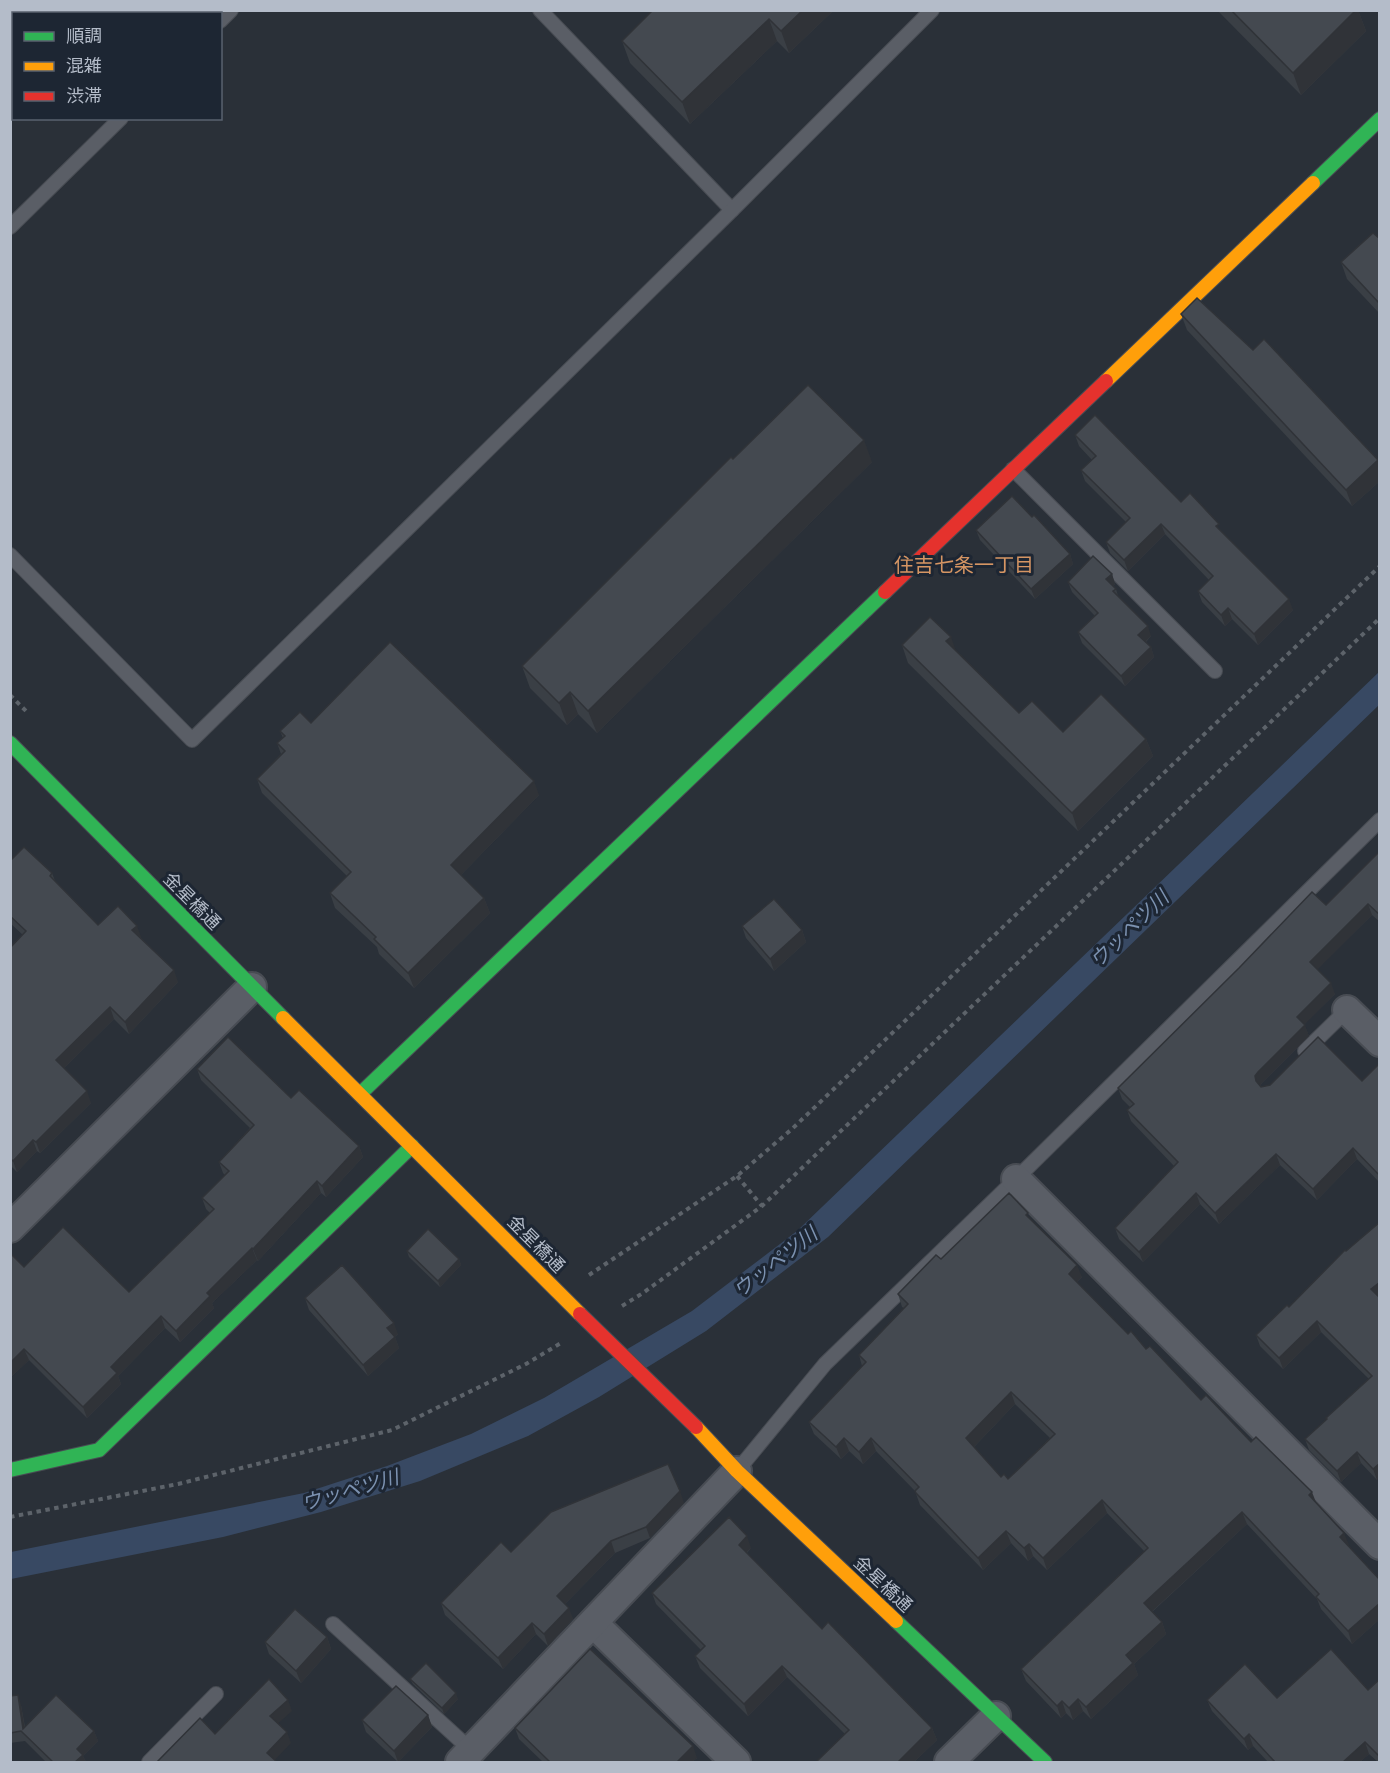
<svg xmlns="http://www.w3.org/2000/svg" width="1390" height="1773" font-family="Karla,'Noto Sans JP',sans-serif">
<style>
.water{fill:#384963}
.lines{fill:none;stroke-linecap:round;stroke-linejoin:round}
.lane-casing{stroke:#484c53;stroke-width:16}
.street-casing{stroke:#484c53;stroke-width:32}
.fast-casing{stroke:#484c53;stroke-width:16}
.slow-casing{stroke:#484c53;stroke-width:16}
.jam-casing{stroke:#484c53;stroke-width:16}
.path{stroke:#5d636a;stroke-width:4;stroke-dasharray:4.5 4.5;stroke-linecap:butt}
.lane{stroke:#5a5e66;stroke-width:14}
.street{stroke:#5a5e66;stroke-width:28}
.fast{stroke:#30b455;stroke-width:14}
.slow{stroke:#ff9f0a;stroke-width:14}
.jam{stroke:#e5322d;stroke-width:14}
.jam-bridge-casing{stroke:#484c53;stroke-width:16;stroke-linecap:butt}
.jam-bridge{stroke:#e5322d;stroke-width:14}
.wall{fill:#3a3f45;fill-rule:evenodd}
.shaded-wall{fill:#303338}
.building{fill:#444950;stroke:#303338;stroke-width:1.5;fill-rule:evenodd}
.labels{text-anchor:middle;stroke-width:6;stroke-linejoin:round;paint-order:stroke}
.street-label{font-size:18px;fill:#b4bcc9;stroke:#1d2633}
.neighbourhood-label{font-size:20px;fill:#d59563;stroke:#1d2633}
.water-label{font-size:20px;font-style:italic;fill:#7c92b1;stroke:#1d2633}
</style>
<rect width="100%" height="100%" fill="#2a3038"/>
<path class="water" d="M1379,672V705L828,1237L706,1331L599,1397L528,1436L420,1481L321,1512L223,1537L11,1579V1552L304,1493L387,1466L471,1434L544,1398L692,1311L797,1231Z"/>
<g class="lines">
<defs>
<g id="lane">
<path d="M540,10L732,210"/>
<path d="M220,21L231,10"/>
<path d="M10,227L121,118"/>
<path d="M1013,469L1215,671"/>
<path d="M10,555L192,740L732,210L932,10"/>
<path d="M1305,1051L1347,1010"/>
<path d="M737,1471L825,1364L1016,1179L1380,820"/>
<path d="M333,1624L472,1751"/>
<path d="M149,1762L216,1694"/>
</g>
<g id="street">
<path d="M1347,1010L1380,1042"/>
<path d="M1016,1179L1380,1545"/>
<path d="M10,1228L252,987"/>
<path d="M593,1623L736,1762"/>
<path d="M460,1762L737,1471"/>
<path d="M949,1762L996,1716"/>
</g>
<g id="fast">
<path d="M1313,183L1380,119"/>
<path d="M10,743L283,1018"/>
<path d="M360,1094L885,592"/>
<path d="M10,1470L99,1450L412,1146"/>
<path d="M896,1621L1045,1762"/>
</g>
<g id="slow">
<path d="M1106,381L1313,183"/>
<path d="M283,1018L580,1314"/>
<path d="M696,1427L737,1471L896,1621"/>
</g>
<path id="jam" d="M885,592L1106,381"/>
</defs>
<use href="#lane" class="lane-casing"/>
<use href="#street" class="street-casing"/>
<use href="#fast" class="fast-casing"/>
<use href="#slow" class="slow-casing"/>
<use href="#jam" class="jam-casing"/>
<g class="path">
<path d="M10,695L27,712"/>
<path d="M737,1176L762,1206"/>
<path d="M589,1275L737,1176L792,1129L1380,566"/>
<path d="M622,1306L643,1293L762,1206L1380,618"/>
<path d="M10,1517L178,1484L392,1430L526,1364L561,1343"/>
</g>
<use href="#lane" class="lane"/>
<use href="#street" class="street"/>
<use href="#fast" class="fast"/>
<use href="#slow" class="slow"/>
<use href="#jam" class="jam"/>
<defs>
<path id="jam-bridge" d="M580,1314L696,1427"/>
</defs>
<use href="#jam-bridge" class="jam-bridge-casing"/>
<use href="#jam-bridge" class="jam-bridge"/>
</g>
<g class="wall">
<path d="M653,10H834L789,53L777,41L690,124L630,63L622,41Z"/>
<path d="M1217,10H1358L1366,31L1301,95Z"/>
<path d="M1380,239V314L1347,279L1341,262Z"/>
<path d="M1181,314L1253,350L1378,460L1380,465V481L1352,506L1187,330Z"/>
<path d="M1075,435L1181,502L1222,532L1293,610L1258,645L1232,619L1225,626L1202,602L1198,591L1209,580L1165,534L1128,571L1110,553L1106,542L1126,522L1085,481L1081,470L1092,460L1079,446Z"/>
<path d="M733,459L872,462L597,733L578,714L567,725L530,688L522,666Z"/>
<path d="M1032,517L1070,554L1073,564L1035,599L980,540L976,530Z"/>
<path d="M1112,574L1115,584L1113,586L1116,589L1118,596L1151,636L1146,642L1151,647L1154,657L1125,686L1082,643L1078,632L1095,616L1072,592L1068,582Z"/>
<path d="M902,645L956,651L1019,713L1063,732L1146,739L1153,756L1078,831L908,663Z"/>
<path d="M311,723L539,795L461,875L484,898L490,913L414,988L379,954L377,947L335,908L330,893L347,876L262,793L257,779L281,754L277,743L283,738L280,731Z"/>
<path d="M1380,851V922L1372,915L1317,969L1335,994L1304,1024L1309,1036L1262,1083L1260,1086L1261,1087L1362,1081L1380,1063V1183L1357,1159L1317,1200L1280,1165L1219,1224L1200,1204L1143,1262L1119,1239L1115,1228L1174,1166L1131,1121L1127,1110L1130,1107L1122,1099L1118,1088L1326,905Z"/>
<path d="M10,861L52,873L55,881L98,925L141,937L140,938L178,982L129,1034L114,1019L64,1068L91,1103L40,1153L37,1151L17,1172L10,1165V948L23,935L10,923Z"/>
<path d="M742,926L802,930L806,942L774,971L746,938Z"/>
<path d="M197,1069L291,1098L359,1146L363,1157L326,1197L321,1193L258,1261L257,1260L212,1303L214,1308L180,1342L165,1328L118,1376L121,1384L87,1418L29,1360L10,1378L24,1267L129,1292L210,1213L206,1209L202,1198L225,1175L223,1173L219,1162L250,1128L201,1080Z"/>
<path d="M1031,1220L1082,1277L1077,1282L1128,1334L1146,1349L1201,1400L1251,1442L1316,1503L1348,1546L1380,1580V1619L1352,1644L1321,1609L1317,1599L1247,1524L1152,1612L1162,1622L1166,1634L1134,1664L1138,1675L1091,1719L1083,1711L1073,1720L1066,1713L1061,1718L1026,1681L1021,1669L1145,1552L1107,1513L1047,1570L1033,1556L1028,1561L1011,1543L983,1570L920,1505L915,1491L876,1451L863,1464L849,1451L841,1459L814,1434L809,1422L862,1366L859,1355L904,1308L902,1307L898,1294L941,1259ZM1015,1404L1050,1438L1008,1479L1001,1477L974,1447Z"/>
<path d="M407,1251L459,1259L461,1265L440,1287L409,1257Z"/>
<path d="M1346,1251L1378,1297L1377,1480L1361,1463L1341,1482L1309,1450L1305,1439L1326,1420V1418L1369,1379L1321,1332L1283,1369L1260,1346L1256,1335L1289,1307Z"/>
<path d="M305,1298L398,1334L395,1337L399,1348L368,1376L309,1310Z"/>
<path d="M684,1503L650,1538L615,1553L565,1604L573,1619L548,1646L536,1634L503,1669L445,1615L441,1603L511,1552Z"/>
<path d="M751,1548L747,1553L822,1629L932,1728L937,1740L914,1762H816L845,1734L787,1677L748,1716L700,1668L695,1656L701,1650L656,1604L652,1593Z"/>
<path d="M327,1637L331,1649L301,1683L269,1654L265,1642Z"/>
<path d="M410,1679L458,1699L444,1714L413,1684Z"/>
<path d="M1380,1679V1762H1378L1369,1754L1360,1762H1268L1253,1746L1248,1750L1212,1711L1207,1700L1277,1698L1368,1690Z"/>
<path d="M10,1696L21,1705L25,1727L94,1731L98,1741L83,1756L86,1762H46L25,1741L10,1743Z"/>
<path d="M428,1715L432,1727L398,1762L366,1732L362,1720Z"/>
<path d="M515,1728L697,1758L692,1762H543L519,1739Z"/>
</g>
<g class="shaded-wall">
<path d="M803,10H834L789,53L781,31Z"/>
<path d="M1356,10H1358L1366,31L1301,95L1293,73Z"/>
<path d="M769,19L777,41L690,124L682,102Z"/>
<path d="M864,440L872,462L597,733L588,711Z"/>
<path d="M1378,460L1380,465V481L1352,506L1346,490Z"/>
<path d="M1161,524L1165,534L1128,571L1124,560Z"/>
<path d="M1070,554L1073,564L1035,599L1031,589Z"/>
<path d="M1112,574L1115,584L1110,589L1106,579Z"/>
<path d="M1289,599L1293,610L1258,645L1254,634Z"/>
<path d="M1228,608L1232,619L1225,626L1221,615Z"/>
<path d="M1148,626L1151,636L1142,645L1138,635Z"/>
<path d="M951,637L957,654L946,641Z"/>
<path d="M1151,647L1154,657L1125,686L1121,676Z"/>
<path d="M570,692L578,714L567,725L559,703Z"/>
<path d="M1146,739L1153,756L1078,831L1072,813Z"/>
<path d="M534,781L539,795L457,879L451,865Z"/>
<path d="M484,898L490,913L414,988L408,973Z"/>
<path d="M1368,904L1372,915L1314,973L1310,962Z"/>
<path d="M137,926L141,937L136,941L132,930Z"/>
<path d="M802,930L806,942L774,971L770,959Z"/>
<path d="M174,970L178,982L129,1034L125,1022Z"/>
<path d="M1331,983L1335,994L1301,1028L1297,1017Z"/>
<path d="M110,1007L114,1019L60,1072L56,1060Z"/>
<path d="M1305,1025L1309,1036L1262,1083L1259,1087L1256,1081L1255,1076L1258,1072Z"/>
<path d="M87,1091L91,1103L40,1153L36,1142Z"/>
<path d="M33,1140L37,1151L17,1172L13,1161Z"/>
<path d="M359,1146L363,1157L326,1197L322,1186Z"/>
<path d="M1353,1148L1357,1159L1317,1200L1313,1189Z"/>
<path d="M1276,1154L1280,1165L1219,1224L1215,1213Z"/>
<path d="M317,1181L321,1193L258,1261L253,1249Z"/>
<path d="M1196,1193L1200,1204L1143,1262L1139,1252Z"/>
<path d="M252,1248L257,1260L212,1303L214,1308L180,1342L176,1331L207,1293Z"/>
<path d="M459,1259L461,1265L440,1287L438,1281Z"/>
<path d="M1077,1265L1082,1277L1073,1286L1069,1274Z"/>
<path d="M1380,1282V1296L1375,1300L1371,1289Z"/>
<path d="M161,1316L165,1328L118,1376L121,1384L87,1418L83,1407L111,1367Z"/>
<path d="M1317,1321L1321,1332L1283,1369L1279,1358Z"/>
<path d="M394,1323L398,1334L395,1337L399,1348L368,1376L363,1365L387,1328Z"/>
<path d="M24,1349L29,1360L10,1378V1363Z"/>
<path d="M1011,1392L1015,1404L970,1451L966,1438Z"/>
<path d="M844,1438L849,1451L841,1459L836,1447Z"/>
<path d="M871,1438L876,1451L863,1464L859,1452Z"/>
<path d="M1357,1452L1361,1463L1341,1482L1337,1471Z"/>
<path d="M1380,1463V1477L1377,1480L1373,1469Z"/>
<path d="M680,1491L684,1503L650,1538L646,1527Z"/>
<path d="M1312,1492L1317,1505L1309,1495Z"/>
<path d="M1102,1500L1107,1513L1047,1570L1043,1558Z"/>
<path d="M1242,1512L1247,1524L1148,1615L1144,1603Z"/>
<path d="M1006,1531L1011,1543L983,1570L978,1558Z"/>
<path d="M1344,1533L1349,1545L1345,1549L1340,1537Z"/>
<path d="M747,1536L751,1548L743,1556L739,1545Z"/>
<path d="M611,1541L615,1553L561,1608L557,1596Z"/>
<path d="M1029,1544L1033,1556L1028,1561L1024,1548Z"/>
<path d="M1380,1603V1619L1352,1644L1348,1631Z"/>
<path d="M569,1608L573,1619L548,1646L544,1634Z"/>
<path d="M1162,1622L1166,1634L1134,1664L1138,1675L1091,1719L1086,1707L1126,1655Z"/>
<path d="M532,1623L536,1634L503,1669L498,1658Z"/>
<path d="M327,1637L331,1649L301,1683L296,1671Z"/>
<path d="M782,1666L787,1677L748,1716L744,1704Z"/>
<path d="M456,1693L458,1699L444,1714L442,1708Z"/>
<path d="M18,1695L21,1705L26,1736L23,1729Z"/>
<path d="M1078,1699L1083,1711L1073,1720L1069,1708Z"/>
<path d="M288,1700L292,1711L274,1727L270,1716Z"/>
<path d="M1062,1701L1066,1713L1061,1718L1057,1706Z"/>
<path d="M428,1715L432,1727L398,1762L394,1751Z"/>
<path d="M932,1728L937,1740L914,1762H898Z"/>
<path d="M94,1731L98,1741L83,1756L86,1762H75L77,1749Z"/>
<path d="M287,1732L291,1743L273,1762L267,1753Z"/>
<path d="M1249,1734L1253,1746L1248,1750L1244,1739Z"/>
<path d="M1365,1742L1369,1754L1360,1762H1343Z"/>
<path d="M693,1746L697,1758L692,1762H677Z"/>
</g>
<g class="building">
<path d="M653,10H803L781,31L769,19L682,102L622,41Z"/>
<path d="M1231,10H1356L1293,73Z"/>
<path d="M1373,233L1380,239V304L1341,262Z"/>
<path d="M1197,298L1253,350L1264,339L1378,460L1346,490L1181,314Z"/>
<path d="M808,385L864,440L588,711L570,692L559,703L522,666L731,457L733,459Z"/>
<path d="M1095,415L1181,502L1190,493L1219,524L1216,526L1289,599L1254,634L1228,608L1221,615L1198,591L1213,576L1161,524L1124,560L1106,542L1130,518L1081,470L1096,456L1075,435Z"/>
<path d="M1012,496L1032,517L1034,515L1070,554L1031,589L976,530Z"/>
<path d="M1093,556L1112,574L1106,579L1116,589L1113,591L1148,626L1138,635L1151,647L1121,676L1078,632L1098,613L1068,582Z"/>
<path d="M930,617L951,637L946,641L1019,713L1032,701L1063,732L1101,694L1146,739L1072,813L902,645Z"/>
<path d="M390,642L534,781L451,865L484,898L408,973L374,939L376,937L330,893L351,872L257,779L285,751L277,743L285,736L280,731L300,712L311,723Z"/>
<path d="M24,847L52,873L50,876L98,925L118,906L137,926L132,930L174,970L125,1022L110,1007L56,1060L87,1091L36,1142L33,1140L13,1161L10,1158V948L26,931L10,916V861Z"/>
<path d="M1380,851V915L1368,904L1310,962L1331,983L1297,1017L1305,1025L1258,1072L1255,1076L1256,1081L1261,1087L1270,1085L1318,1037L1362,1081L1380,1063V1176L1353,1148L1313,1189L1276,1154L1215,1213L1196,1193L1139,1252L1115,1228L1178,1162L1127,1110L1134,1104L1118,1088L1239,968L1312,892L1326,905Z"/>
<path d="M774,899L802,930L770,959L742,926Z"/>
<path d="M228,1037L291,1098L299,1090L359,1146L322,1186L317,1181L253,1249L252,1248L207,1293L210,1296L176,1331L161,1316L111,1367L117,1373L83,1407L24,1349L10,1363V1253L24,1267L63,1227L129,1292L214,1209L202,1198L229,1171L219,1162L254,1125L197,1069Z"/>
<path d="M1009,1193L1028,1213L1026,1215L1077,1265L1069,1274L1128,1334L1131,1331L1146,1349L1150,1346L1201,1400L1206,1395L1251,1442L1256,1437L1312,1492L1309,1495L1344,1533L1340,1537L1380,1580V1603L1348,1631L1316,1597L1319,1594L1242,1512L1144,1603L1162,1622L1126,1655L1133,1663L1086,1707L1078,1699L1069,1708L1062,1701L1057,1706L1021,1669L1148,1548L1102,1500L1043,1558L1029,1544L1024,1548L1006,1531L978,1558L916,1493L915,1491L919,1487L871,1438L859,1452L844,1438L836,1447L809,1422L866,1362L859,1355L908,1304L898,1294L936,1255L941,1259ZM1011,1392L1055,1434L1008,1479L1004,1474L1001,1477L966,1438Z"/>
<path d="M1380,1222V1282L1371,1289L1380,1298V1463L1373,1469L1357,1452L1337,1471L1305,1439L1327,1419L1326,1418L1372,1376L1317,1321L1279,1358L1256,1335L1287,1305L1289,1307L1345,1250L1346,1251Z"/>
<path d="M428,1229L459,1259L438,1281L407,1251Z"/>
<path d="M342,1265L394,1323L387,1328L395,1337L363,1365L305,1298Z"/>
<path d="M668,1464L680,1491L646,1527L611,1541L557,1596L569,1608L544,1634L532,1623L498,1658L441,1603L501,1542L511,1552L551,1512Z"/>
<path d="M729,1517L747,1536L739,1545L822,1629L828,1622L932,1728L898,1762H816L849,1730L782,1666L744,1704L695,1656L705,1646L652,1593Z"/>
<path d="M295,1609L327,1637L296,1671L265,1642Z"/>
<path d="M590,1649L693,1746L677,1762H550L515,1728Z"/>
<path d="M1331,1649L1368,1690L1380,1679V1757L1365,1742L1343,1762H1275L1249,1734L1244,1739L1207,1700L1245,1664L1277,1698Z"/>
<path d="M426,1663L456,1693L442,1708L410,1679Z"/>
<path d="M269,1679L288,1700L270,1716L287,1732L267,1753L277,1762H157L200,1718L215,1734Z"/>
<path d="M396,1686L428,1715L394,1751L362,1720Z"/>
<path d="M18,1695L23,1729L56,1695L94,1731L77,1749L83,1755L75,1762H53L21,1731L10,1733V1696Z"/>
</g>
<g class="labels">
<g class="street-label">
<text transform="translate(192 901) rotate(45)" y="6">金星橋通</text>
<text transform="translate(536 1244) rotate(45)" y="6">金星橋通</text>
<text transform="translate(883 1584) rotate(43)" y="6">金星橋通</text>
</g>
<g class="neighbourhood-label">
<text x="964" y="572">住吉七条一丁目</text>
</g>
<g class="water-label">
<text transform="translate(1129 929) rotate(-44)" y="7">ウッペツ川</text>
<text transform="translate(775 1262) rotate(-38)" y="7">ウッペツ川</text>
<text transform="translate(350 1490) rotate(-16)" y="7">ウッペツ川</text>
</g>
</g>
<rect width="1390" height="1773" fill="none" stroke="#b4bcc9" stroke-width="24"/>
<rect x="12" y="12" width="210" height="108" fill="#1d2633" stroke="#59626f" stroke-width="1.5"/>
<rect x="24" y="32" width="30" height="9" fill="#30b455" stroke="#59626f" stroke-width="1.5"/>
<text x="66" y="42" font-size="18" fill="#b4bcc9">順調</text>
<rect x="24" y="62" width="30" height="9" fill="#ff9f0a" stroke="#59626f" stroke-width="1.5"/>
<text x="66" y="72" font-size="18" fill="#b4bcc9">混雑</text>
<rect x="24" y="92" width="30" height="9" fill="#e5322d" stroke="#59626f" stroke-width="1.5"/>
<text x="66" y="102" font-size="18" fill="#b4bcc9">渋滞</text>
</svg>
